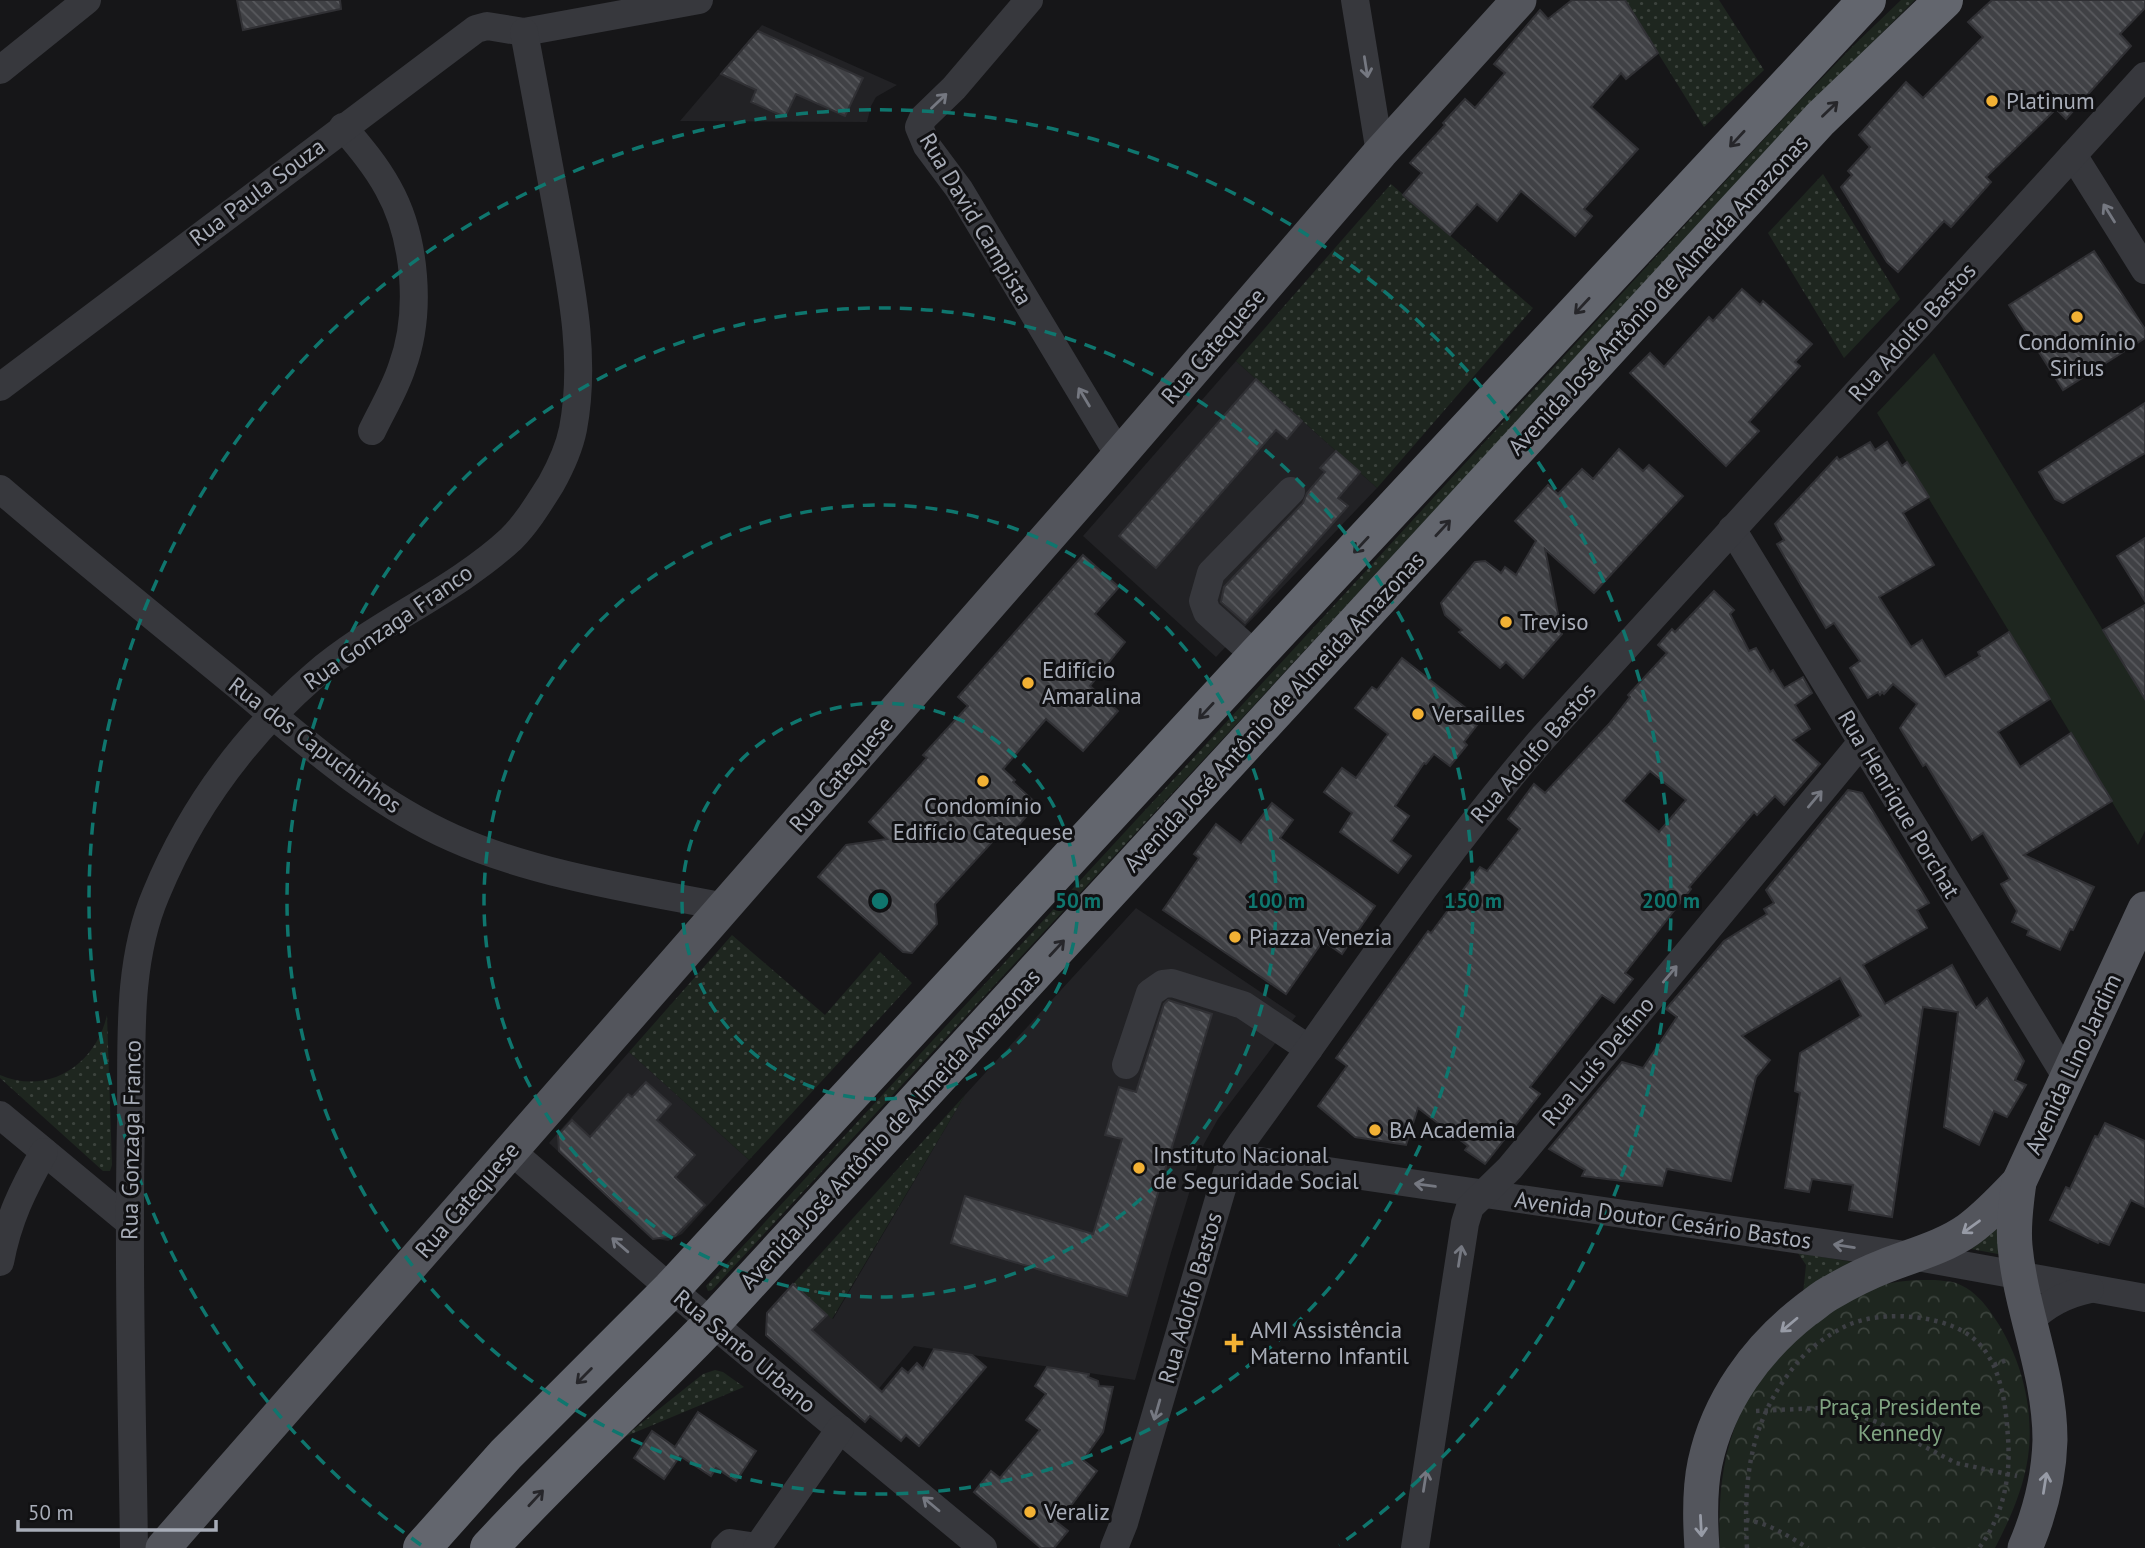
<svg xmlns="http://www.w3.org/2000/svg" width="2145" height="1548" font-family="'PT Sans',sans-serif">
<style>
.built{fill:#222225}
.grass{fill:url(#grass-dots)}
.park{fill:url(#park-crowns)}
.garden{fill:#1e261f}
.building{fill:url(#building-back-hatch);stroke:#303034;stroke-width:2;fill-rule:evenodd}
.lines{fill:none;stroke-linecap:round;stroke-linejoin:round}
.path{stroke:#3d3f44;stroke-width:4.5;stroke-dasharray:3.5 5;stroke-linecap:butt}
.minor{stroke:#37383d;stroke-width:28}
.major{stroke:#53555c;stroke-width:35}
.highway{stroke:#63666e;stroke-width:38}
.oneway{stroke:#757881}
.oneway2{stroke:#26262a}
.oneway3{stroke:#979ba6}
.ring{fill:none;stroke:#0f766e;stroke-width:3.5;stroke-dasharray:12 9}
.poi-dot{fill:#f2b134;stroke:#111113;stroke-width:2.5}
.labels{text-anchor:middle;stroke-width:6;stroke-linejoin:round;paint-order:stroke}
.poi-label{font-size:23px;fill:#a8adb8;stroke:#111113;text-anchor:start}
.street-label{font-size:23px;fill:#a8adb8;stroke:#111113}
.park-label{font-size:23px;fill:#7fa381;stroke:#111113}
.centre{fill:#0f766e;stroke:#111113;stroke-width:3.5}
.ring-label{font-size:21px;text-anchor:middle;font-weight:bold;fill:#0f766e;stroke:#111113;stroke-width:6;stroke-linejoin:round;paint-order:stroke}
</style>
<defs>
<pattern id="grass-dots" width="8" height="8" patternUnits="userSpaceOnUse" patternTransform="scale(1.75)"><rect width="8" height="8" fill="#1e261f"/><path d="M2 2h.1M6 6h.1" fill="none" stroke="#3c433d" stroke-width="1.8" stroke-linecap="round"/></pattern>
<pattern id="park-crowns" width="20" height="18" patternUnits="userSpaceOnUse" patternTransform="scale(1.75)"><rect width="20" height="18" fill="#1e261f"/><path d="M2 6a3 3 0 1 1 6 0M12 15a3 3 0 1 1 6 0" fill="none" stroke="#3c433d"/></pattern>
<pattern id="building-back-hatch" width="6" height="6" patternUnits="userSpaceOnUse" patternTransform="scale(1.75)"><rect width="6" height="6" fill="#404145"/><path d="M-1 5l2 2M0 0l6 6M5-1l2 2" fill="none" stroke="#595a5e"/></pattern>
</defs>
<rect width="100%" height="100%" fill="#161618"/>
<g class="built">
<path d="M762,25L897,85L876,97L871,106L867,122L680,121Z"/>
<path d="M1236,361L1377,488L1216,657L1083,536Z"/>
<path d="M1136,908L1296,1016L1218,1119L1204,1144L1170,1256L1135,1380L914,1346L857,1415L840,1400L767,1313L793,1284L833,1319L965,1095Z"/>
<path d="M629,1052L749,1160L682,1234L668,1241L652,1238L549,1143Z"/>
</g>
<g class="grass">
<path d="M1625,0H1719L1764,70L1704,127Z"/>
<path d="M1901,0H1915L1810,105L712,1290L708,1291L706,1286L1793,108L1852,47Z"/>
<path d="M1823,174L1900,299L1844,358L1768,233Z"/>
<path d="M1391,184L1533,308L1377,488L1236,361Z"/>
<path d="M732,935L825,1015L880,952L912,983L749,1160L629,1052Z"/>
<path d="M107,1015L112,1165L110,1171H103L0,1078V1075C49,1096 96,1064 107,1015Z"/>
<path d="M965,1095L832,1319L793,1284Z"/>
<path d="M2004,1215L2003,1255L1966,1248Z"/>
<path d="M1798,1253L1853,1262L1803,1294L1806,1265Z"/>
<path d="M715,1370L723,1372L744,1387L624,1437L703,1374Z"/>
</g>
<path class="park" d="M1935,1280C1942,1281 1950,1281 1956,1283C1970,1288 1981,1299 1989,1310C2020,1352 2035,1406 2028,1457C2023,1490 2010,1519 1995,1548H1720C1718,1501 1721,1456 1741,1412C1764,1360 1825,1307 1877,1287C1895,1280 1916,1280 1935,1280Z"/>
<path class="garden" d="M1934,353L2145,699V831L2138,845L1877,413Z"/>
<g class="building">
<path d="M237,0H340L341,9L243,30Z"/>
<path d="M1572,0H1625L1658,53L1626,79L1621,73L1591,107L1638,149L1584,209L1592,216L1575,236L1521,191L1497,221L1477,204L1450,235L1403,195L1422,173L1410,163L1445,125L1443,123L1465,99L1475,108L1505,73L1494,64L1540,10L1548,19Z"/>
<path d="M1992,0H2145V8L2120,34L2131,46L2066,119L2056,109L1986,177L1991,182L1951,227L1944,221L1898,272L1887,262L1841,187L1852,175L1848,171L1870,147L1859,135L1906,82L1923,98L1983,37L1968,22Z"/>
<path d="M758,31L863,78L845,116L796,94L785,117L751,102L756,90L721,74Z"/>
<path d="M2094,251L2145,329V338L2063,390L2009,305Z"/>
<path d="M1742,289L1760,305L1763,301L1812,344L1795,362L1800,366L1749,422L1759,431L1726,466L1630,373L1650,353L1664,367L1709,317L1713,321Z"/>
<path d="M1256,379L1302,421L1287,439L1276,430L1156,568L1119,536Z"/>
<path d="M2145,403V453L2063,503L2055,499L2039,472Z"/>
<path d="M1870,442L1875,450L1887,442L1902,466L1907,462L1929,497L1903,513L1934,565L1879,597L1911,647L1922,640L1945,677L1980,656L1978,652L2009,632L2050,699L1998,732L2020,767L2071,733L2112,801L2024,855L2094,887L2073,930L2070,929L2060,950L2027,935L2029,930L2012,922L2017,911L2001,884L2010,879L1983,833L1972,840L1926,764L1923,766L1900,728L1917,704L1893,684L1884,694L1882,692L1880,695L1878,692L1868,698L1850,668L1860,661L1834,623L1826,628L1777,544L1784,540L1775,524L1837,457L1839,460Z"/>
<path d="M1619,449L1643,471L1649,465L1683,496L1594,593L1545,549L1562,634L1523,678L1506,662L1500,668L1459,632L1462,630L1445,615L1441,603L1475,562L1485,561L1501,573L1505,567L1516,575L1536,541L1515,521L1548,485L1558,494L1582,469L1593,479Z"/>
<path d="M1336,451L1360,472L1338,498L1348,506L1245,623L1221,602L1224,587L1303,503L1307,493L1325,472L1320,468Z"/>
<path d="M2145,538V601L2117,556Z"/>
<path d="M1083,555L1119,587L1095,614L1125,642L1090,686L1118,711L1083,751L1046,719L1003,769L1015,780L1013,782L1037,804L1011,834L1004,829L935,904L937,924L912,953L903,952L818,877L846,845L887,839L869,822L927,758L923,755L968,706L958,697Z"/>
<path d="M1714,591L1734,610L1730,614L1749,651L1756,648L1770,672L1773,670L1784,688L1803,677L1812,693L1795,705L1810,729L1793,740L1820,764L1784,805L1775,796L1757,815L1754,812L1689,887L1691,889L1625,973L1633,979L1614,1003L1602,995L1530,1087L1540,1094L1485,1164L1465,1150L1468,1146L1418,1108L1406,1145L1355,1137L1318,1106L1347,1066L1336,1058L1428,931L1431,933L1480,867L1487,871L1520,829L1508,819L1534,784L1545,793L1609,724L1630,697L1628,695L1667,653L1658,645L1672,629L1675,632ZM1650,771L1686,800L1659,832L1623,801Z"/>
<path d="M2145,605V699L2103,630Z"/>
<path d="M1402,658L1481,720L1464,742L1467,745L1450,766L1434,754L1426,764L1424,763L1395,806L1409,816L1391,841L1411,856L1398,873L1340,832L1352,813L1324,792L1342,768L1356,778L1388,734L1355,708L1372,687L1377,690Z"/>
<path d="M1848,790L1862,793L1929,903L1917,910L1927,928L1863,965L1885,1004L1952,965L1976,1008L1987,998L2024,1061L2015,1080L2026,1085L2007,1117L1994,1111L1979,1145L1944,1127L1958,1012L1923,1007L1892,1217L1849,1210L1853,1185L1812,1179L1809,1192L1785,1188L1800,1093L1795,1091L1800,1053L1861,1016L1840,978L1742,1036L1770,1060L1756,1077L1731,1181L1667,1169L1662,1186L1582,1176L1585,1170L1549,1149L1622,1062L1643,1068L1677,1017L1666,1009L1724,941L1767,914L1764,909L1774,903L1766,890Z"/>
<path d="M1272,803L1293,820L1280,838L1375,906L1342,954L1323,941L1286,994L1163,910L1199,858L1194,854L1216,824L1241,843Z"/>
<path d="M1168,1000L1212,1014L1127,1296L951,1243L965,1196L1093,1234L1122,1139L1105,1135L1119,1087L1136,1092L1164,1004Z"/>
<path d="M646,1082L671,1104L657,1120L695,1155L675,1177L705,1205L675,1236L653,1239L559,1151L558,1135L572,1120L590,1137L628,1094L632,1097Z"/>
<path d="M2105,1123L2145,1141V1207L2131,1200L2109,1245L2099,1241L2098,1243L2050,1220L2066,1187L2070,1189L2095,1136L2098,1137Z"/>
<path d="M793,1284L827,1315L812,1330L882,1392L902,1368L908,1373L917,1363L923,1369L934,1349L972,1355L986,1367L919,1446L906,1435L901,1441L870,1416L865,1422L766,1335L767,1313Z"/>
<path d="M1047,1367L1089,1374L1088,1377L1098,1381L1099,1386L1113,1387L1103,1432L1083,1460L1097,1471L1058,1523L1068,1531L1054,1548H1041L974,1492L991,1471L1000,1478L1040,1430L1026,1420L1046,1394L1035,1386Z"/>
<path d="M698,1412L756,1451L736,1481L716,1468L711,1476L680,1456L664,1479L634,1458L652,1431L675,1447Z"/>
</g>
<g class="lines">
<g class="path">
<path d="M1994,1365L2009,1359"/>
<path d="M1756,1411L1819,1408L1851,1413L1877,1422L1956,1463L2017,1476"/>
<path d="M1746,1520C1769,1523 1788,1536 1808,1548"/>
<path d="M1747,1548C1743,1478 1750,1419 1797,1363C1809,1348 1829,1334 1848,1325C1884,1309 1956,1314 1982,1347C2002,1371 2006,1407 2008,1438C2011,1477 2003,1516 1979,1548"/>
</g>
<g class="minor">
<path d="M1029,0L954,88L923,118L919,127L927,146L959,189L1119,455"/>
<path d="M1355,0L1380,153"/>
<path d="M0,70L87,0"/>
<path d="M343,127C360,147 376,166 388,188C416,238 422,313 402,367C395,389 382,410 372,431"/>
<path d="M2073,155L2145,270"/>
<path d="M0,387L476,29L487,26L524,32L699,0"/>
<path d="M0,489C77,555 155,618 233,682C302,739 370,801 453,838C533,874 638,890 725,907"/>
<path d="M1732,529L2067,1078"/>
<path d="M1256,656L1207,612L1203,601L1211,573L1291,491"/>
<path d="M1126,1065L1150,993L1163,984L1172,983L1243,1005L1309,1049"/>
<path d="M0,1115L129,1222"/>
<path d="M510,1150L671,1289L983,1548"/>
<path d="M1232,1157L1912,1256L2145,1298"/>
<path d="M0,1262C8,1219 23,1189 44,1152"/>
<path d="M2030,1321C2047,1303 2066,1294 2090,1289"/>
<path d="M134,1548C132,1406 128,1264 131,1121C132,1046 126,964 156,894C191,809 246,735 315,675C374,624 454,592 511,539C527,523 539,503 551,484C561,466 569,449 573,429C587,355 570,281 557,209C546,150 535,91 524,32"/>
<path d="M725,1548L730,1543L757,1547"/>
<path d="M757,1548L840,1429"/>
<path d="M1114,1548L1124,1523L1221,1192L1232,1157L1242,1142C1341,1007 1433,865 1543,738L2145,76"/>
<path d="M1415,1548L1465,1223L1470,1207L1510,1168L1862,742"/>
</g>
<g class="major">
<path d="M163,1548L1098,480L1380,153L1519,0"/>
<path d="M1702,1548C1700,1520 1699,1491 1705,1463C1718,1401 1757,1348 1806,1310C1815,1304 1823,1296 1832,1292C1849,1282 1867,1273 1885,1266C1913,1255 1944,1247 1968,1230C1987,1216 2003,1199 2019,1182"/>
<path d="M2025,1548C2040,1513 2049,1478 2050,1440C2050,1373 2021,1311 2015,1246C2013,1225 2016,1203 2019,1182L2145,909"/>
</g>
<g class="highway">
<path d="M422,1548L506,1454L671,1289L1256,656L1867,0"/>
<path d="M489,1548C561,1470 639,1399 712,1323L1820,119L1944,0"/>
</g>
</g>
<defs><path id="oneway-shaft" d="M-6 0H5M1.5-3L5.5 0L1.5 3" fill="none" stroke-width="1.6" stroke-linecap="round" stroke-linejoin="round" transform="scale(1.75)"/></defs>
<g class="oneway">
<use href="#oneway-shaft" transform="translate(1366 67) rotate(81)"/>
<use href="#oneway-shaft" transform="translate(939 101) rotate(-44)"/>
<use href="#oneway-shaft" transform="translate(2109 213) rotate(-122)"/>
<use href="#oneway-shaft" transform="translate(1084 397) rotate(-121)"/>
<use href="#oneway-shaft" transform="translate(1815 799) rotate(-50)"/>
<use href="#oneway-shaft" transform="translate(1670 974) rotate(-50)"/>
<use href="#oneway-shaft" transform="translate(1425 1185) rotate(-172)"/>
<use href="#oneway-shaft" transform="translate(620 1245) rotate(-139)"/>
<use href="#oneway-shaft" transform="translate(1844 1246) rotate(-171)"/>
<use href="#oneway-shaft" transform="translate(1460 1256) rotate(-81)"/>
<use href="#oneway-shaft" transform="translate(1157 1410) rotate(106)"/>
<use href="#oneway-shaft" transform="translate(1425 1481) rotate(-81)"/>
<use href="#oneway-shaft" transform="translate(931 1504) rotate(-140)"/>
</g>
<g class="oneway2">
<use href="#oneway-shaft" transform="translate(1830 109) rotate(-44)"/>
<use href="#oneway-shaft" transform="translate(1737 139) rotate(133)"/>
<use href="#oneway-shaft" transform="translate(1582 306) rotate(133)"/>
<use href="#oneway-shaft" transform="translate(1443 528) rotate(-47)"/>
<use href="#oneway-shaft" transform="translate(1361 545) rotate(133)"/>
<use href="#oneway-shaft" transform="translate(1206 711) rotate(133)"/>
<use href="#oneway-shaft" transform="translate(1057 948) rotate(-47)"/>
<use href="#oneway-shaft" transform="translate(584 1376) rotate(135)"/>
<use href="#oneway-shaft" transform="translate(536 1498) rotate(-47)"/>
</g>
<g class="oneway3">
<use href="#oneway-shaft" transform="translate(1971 1227) rotate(144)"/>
<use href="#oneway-shaft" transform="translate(1789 1325) rotate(140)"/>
<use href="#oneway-shaft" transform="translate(2045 1483) rotate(-81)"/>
<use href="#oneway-shaft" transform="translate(1701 1526) rotate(87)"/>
</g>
<g class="ring">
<circle cx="880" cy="901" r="198"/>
<circle cx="880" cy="901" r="396"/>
<circle cx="880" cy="901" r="593"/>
<path d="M421 1545A791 791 0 1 1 1339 1545"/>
</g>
<g class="poi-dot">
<circle cx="1992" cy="101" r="7"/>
<circle cx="2077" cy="317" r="7"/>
<circle cx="1506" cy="622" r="7"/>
<circle cx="1028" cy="683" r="7"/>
<circle cx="1418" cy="714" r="7"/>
<circle cx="983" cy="781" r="7"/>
<circle cx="1235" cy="937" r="7"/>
<circle cx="1375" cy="1130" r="7"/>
<circle cx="1139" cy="1168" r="7"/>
<path d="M1230.5 1332.5h7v7h7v7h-7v7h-7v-7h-7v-7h7z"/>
<circle cx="1030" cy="1512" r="7"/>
</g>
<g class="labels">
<g class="poi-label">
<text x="2006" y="109">Platinum</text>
<text x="2077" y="350" text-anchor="middle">Condomínio<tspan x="2077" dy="26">Sirius</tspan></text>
<text x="1520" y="630">Treviso</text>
<text x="1042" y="678">Edifício<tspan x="1042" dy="26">Amaralina</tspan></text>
<text x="1432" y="722">Versailles</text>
<text x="983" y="814" text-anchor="middle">Condomínio<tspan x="983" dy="26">Edifício Catequese</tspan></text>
<text x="1249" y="945">Piazza Venezia</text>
<text x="1389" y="1138">BA Academia</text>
<text x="1153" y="1163">Instituto Nacional<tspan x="1153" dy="26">de Seguridade Social</tspan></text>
<text x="1250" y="1338">AMI Assistência<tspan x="1250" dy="26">Materno Infantil</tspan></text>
<text x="1044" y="1520">Veraliz</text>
</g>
<g class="street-label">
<text transform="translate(257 192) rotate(-37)" y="8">Rua Paula Souza</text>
<text transform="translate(976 219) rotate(59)" y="8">Rua David Campista</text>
<text transform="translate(1658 295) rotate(-47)" y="8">Avenida José Antônio de Almeida Amazonas</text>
<text transform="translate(1912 332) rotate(-48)" y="8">Rua Adolfo Bastos</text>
<text transform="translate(1213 346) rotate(-49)" y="8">Rua Catequese</text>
<text transform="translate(388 627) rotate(-35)" y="8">Rua Gonzaga Franco</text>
<text transform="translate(1274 712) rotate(-47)" y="8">Avenida José Antônio de Almeida Amazonas</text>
<text transform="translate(315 745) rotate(37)" y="8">Rua dos Capuchinhos</text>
<text transform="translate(1533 753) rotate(-49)" y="8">Rua Adolfo Bastos</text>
<text transform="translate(841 774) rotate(-49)" y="8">Rua Catequese</text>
<text transform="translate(1899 804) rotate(59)" y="8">Rua Henrique Porchat</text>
<text transform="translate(1598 1061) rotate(-50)" y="8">Rua Luís Delfino</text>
<text transform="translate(2073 1064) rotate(-65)" y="8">Avenida Lino Jardim</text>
<text transform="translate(890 1129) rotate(-47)" y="8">Avenida José Antônio de Almeida Amazonas</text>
<text transform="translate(131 1140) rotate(-89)" y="8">Rua Gonzaga Franco</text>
<text transform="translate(467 1200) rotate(-49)" y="8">Rua Catequese</text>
<text transform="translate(1663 1220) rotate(8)" y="8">Avenida Doutor Cesário Bastos</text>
<text transform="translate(1190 1298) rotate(-74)" y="8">Rua Adolfo Bastos</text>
<text transform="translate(745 1351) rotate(40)" y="8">Rua Santo Urbano</text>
</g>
<g class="park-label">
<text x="1900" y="1415">Praça Presidente<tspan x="1900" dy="26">Kennedy</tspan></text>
</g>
</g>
<circle cx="880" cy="901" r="10" class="centre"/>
<g class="ring-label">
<text x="1078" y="908">50 m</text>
<text x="1276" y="908">100 m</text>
<text x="1473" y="908">150 m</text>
<text x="1671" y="908">200 m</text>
</g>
<path d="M18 1520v10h198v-10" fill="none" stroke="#a8adb8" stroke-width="3.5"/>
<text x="28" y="1520" font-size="21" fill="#a8adb8" stroke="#111113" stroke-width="5" paint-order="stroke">50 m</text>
</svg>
